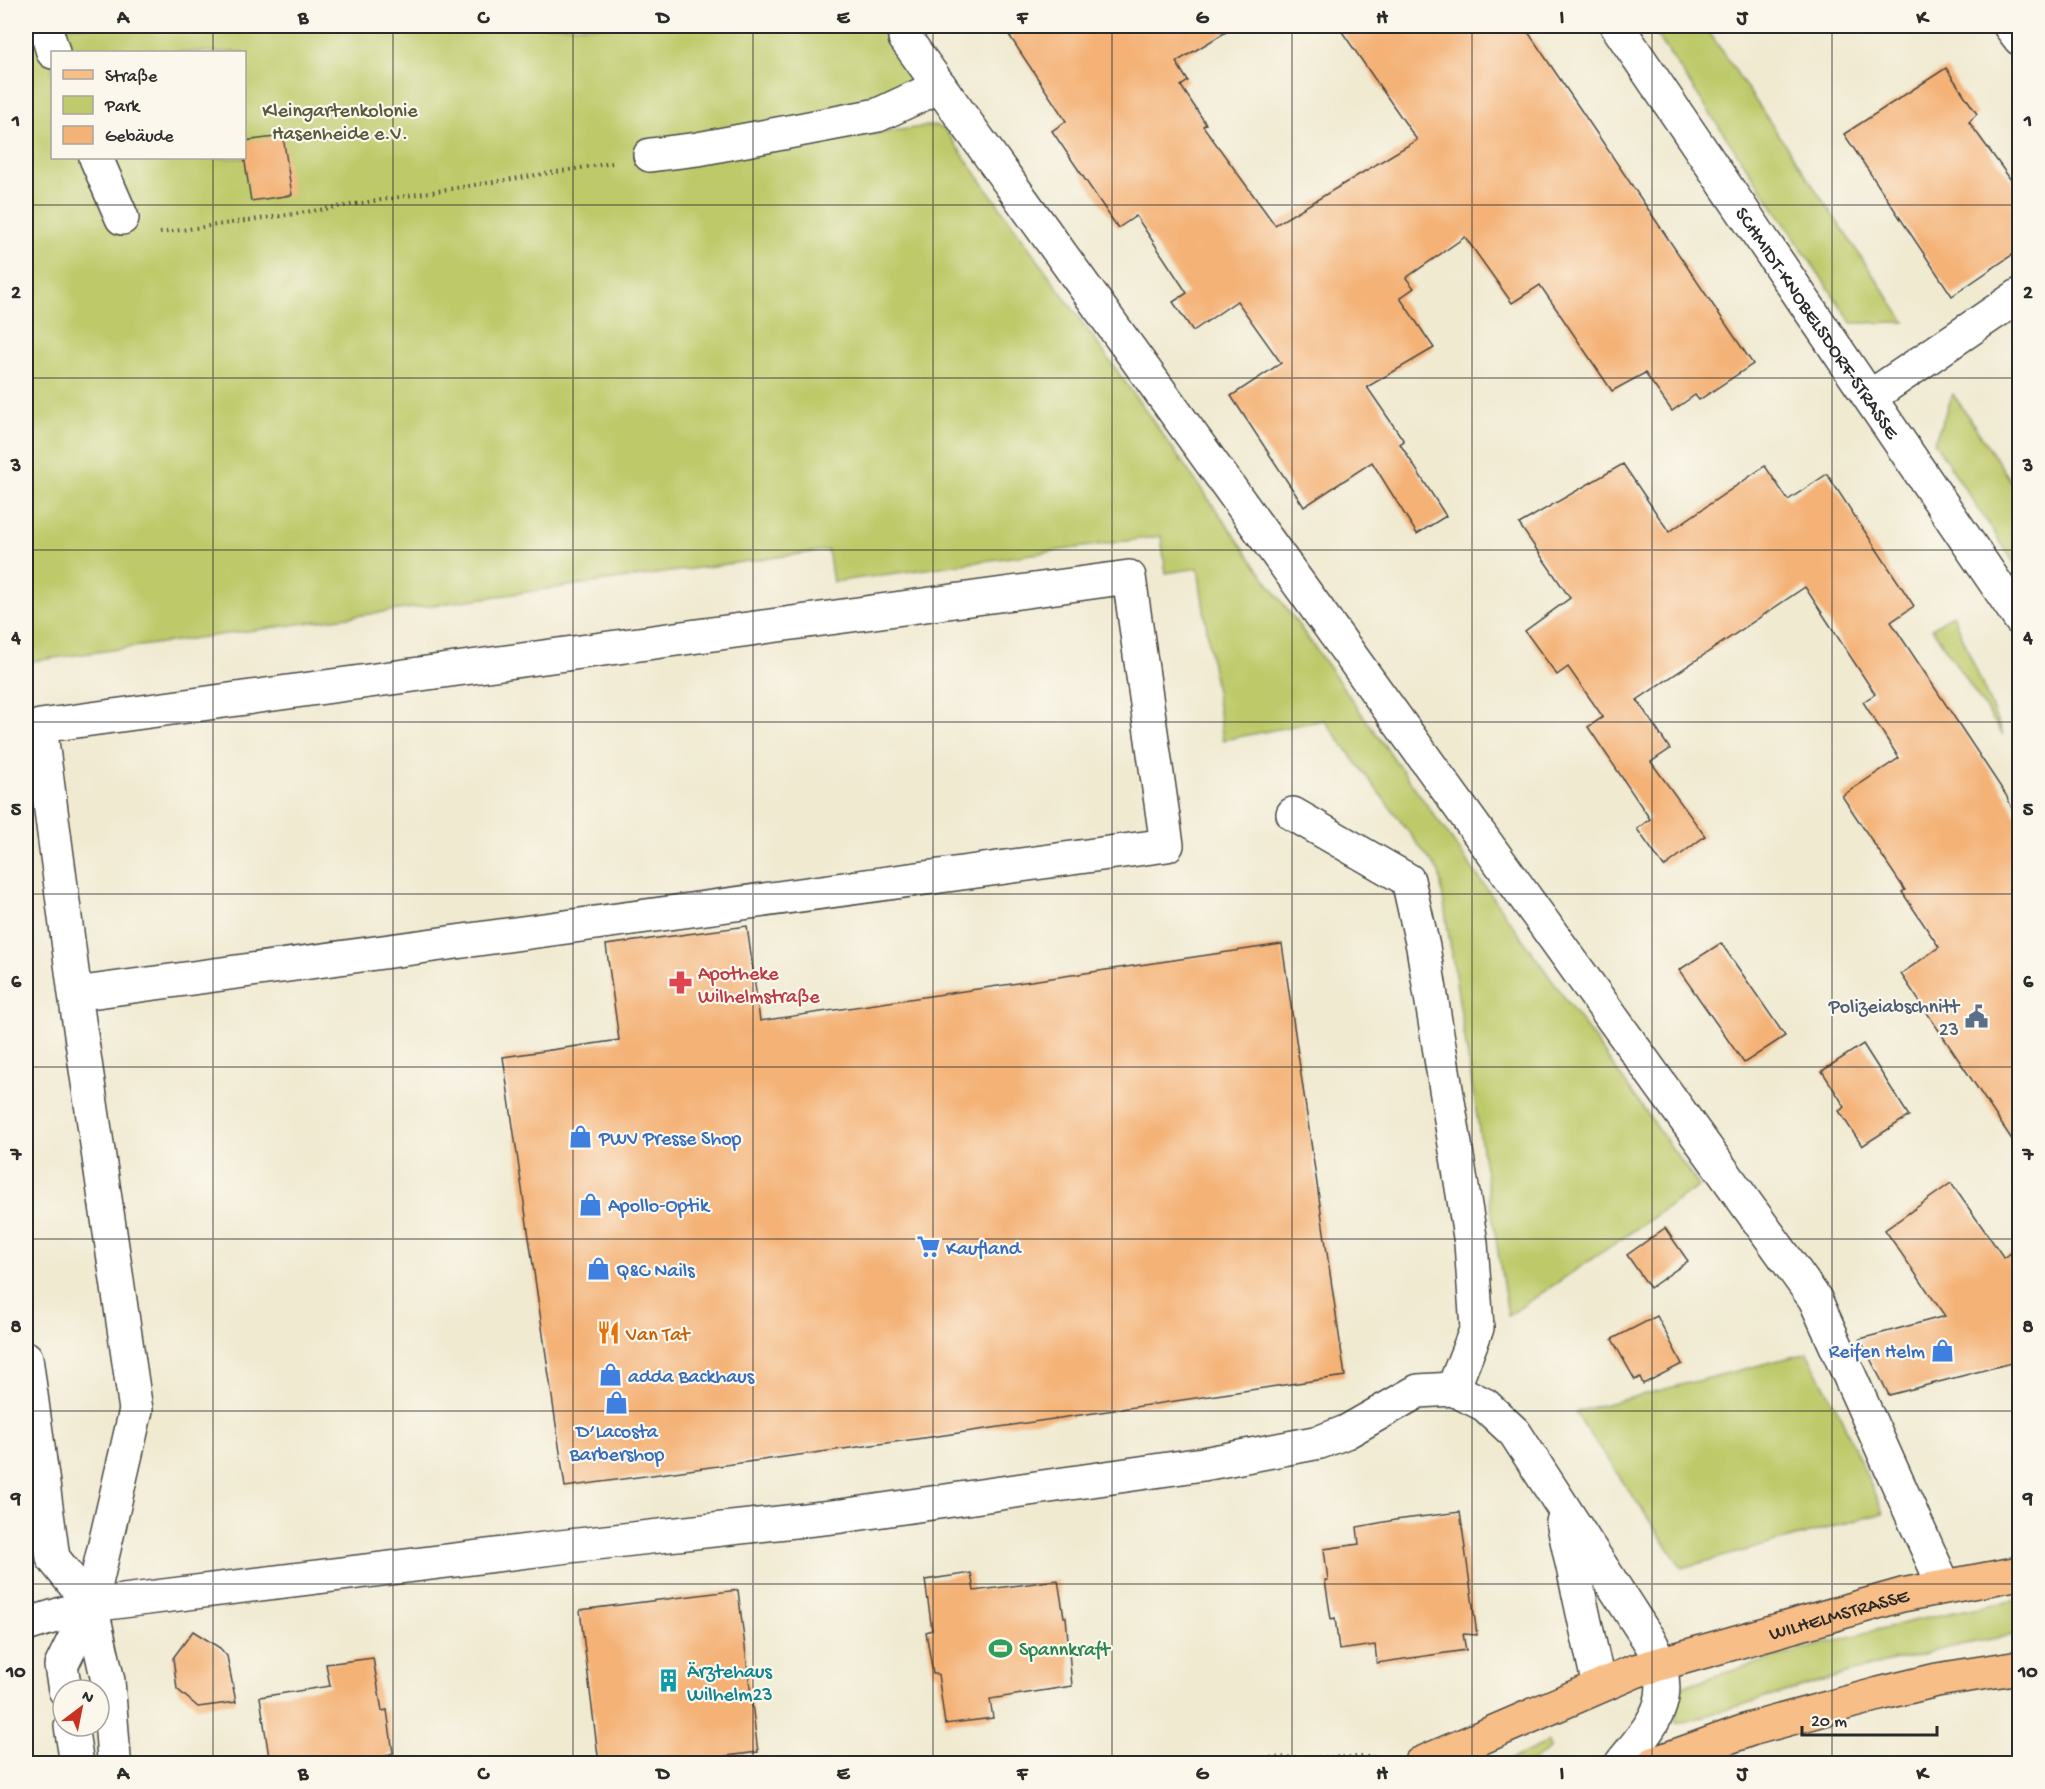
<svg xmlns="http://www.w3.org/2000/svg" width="2045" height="1789" font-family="'Gochi Hand',sans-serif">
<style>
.green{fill:#beca6b;stroke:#747a4b;stroke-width:1.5;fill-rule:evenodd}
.building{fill:#f4b277}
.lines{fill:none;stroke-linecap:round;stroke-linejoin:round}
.minor-casing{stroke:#494844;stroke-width:36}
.major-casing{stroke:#494844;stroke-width:36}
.path{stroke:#494844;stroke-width:4;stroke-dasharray:1.5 4.5;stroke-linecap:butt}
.minor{stroke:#fff;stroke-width:33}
.major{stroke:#f7be87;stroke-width:33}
.grid{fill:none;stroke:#2b2b2b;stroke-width:1.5;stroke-opacity:0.55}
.labels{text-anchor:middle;stroke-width:4.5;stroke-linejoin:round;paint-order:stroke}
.park-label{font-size:20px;fill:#575b3e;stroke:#fbf7ec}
.street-label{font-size:20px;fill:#2b2b2b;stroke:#fbf7ec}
.health-label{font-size:20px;fill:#be3a42;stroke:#fbf7ec;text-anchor:start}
.service-label{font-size:20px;fill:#4e5e75;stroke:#fbf7ec;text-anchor:end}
.shop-label{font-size:20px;fill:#366cbe;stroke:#fbf7ec;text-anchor:start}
.food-label{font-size:20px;fill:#c56008;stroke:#fbf7ec;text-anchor:start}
.leisure-label{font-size:20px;fill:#27864d;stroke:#fbf7ec;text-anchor:start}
.culture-label{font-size:20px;fill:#0d838f;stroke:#fbf7ec;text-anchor:start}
.neatline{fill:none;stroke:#2b2b2b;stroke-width:2}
.grid-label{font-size:20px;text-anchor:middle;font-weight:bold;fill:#2b2b2b}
</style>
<rect width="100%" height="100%" fill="#fbf7ec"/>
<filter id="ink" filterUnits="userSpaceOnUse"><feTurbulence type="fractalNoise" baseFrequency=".0167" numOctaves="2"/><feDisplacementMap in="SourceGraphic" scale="12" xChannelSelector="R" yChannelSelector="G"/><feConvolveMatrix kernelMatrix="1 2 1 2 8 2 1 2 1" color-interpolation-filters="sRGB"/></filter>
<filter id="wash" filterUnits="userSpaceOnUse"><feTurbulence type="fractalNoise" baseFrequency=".008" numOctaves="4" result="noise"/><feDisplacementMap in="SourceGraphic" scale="24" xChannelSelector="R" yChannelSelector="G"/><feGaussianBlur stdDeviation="1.35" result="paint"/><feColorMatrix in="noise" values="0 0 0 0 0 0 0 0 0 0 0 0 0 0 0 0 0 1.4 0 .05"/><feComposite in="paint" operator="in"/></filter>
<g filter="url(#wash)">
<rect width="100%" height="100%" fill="#f0ead1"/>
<g class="green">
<path d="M26,26H904L937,72L837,139L935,125L945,130L1699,1186L1508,1316L1439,872L1324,720L1223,740L1198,568L1166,573L1161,536L833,582L828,550L26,662ZM52,52H244V158H52Z"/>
<path d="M1651,26H1705L1905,322L1852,323Z"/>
<path d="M1953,394L2019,493V570L1934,442Z"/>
<path d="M1953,614L2003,735L1932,628Z"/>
<path d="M1807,1353L1839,1413L1883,1513L1682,1568L1575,1412Z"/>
<path d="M2019,1600V1634L1960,1645L1876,1665L1677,1724L1675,1720L1677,1708L1674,1689C1788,1653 1901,1619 2019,1600Z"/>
<path d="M1548,1742L1549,1749L1531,1763H1503Z"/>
</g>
<g id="blocks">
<g class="building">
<path d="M1003,26H1236L1176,62L1188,81L1181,86L1206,124L1203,126L1275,225L1417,140L1338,26H1524L1753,364L1699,400L1695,395L1672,411L1645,373L1612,391L1540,285L1512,303L1465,237L1406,278L1414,288L1400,298L1434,348L1367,387L1404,441L1400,444L1446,516L1417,534L1372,462L1304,507L1231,396L1281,363L1237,301L1193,331L1173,302L1187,293L1136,216L1118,228L1052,131L1066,121Z"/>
<path d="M1946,68L1977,114L1969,122L2019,191V250L1952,296L1844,134Z"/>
<path d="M283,136L292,195L251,201L244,156V141Z"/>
<path d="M1623,464L1669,532L1765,466L1788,500L1827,474L1914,606L1891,622L2006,795L2019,824V1150L1901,974L1939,947L1902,892L1905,890L1842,796L1899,758L1863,702L1875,694L1805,587L1637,700L1670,749L1651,762L1705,836L1664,867L1637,829L1650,819L1588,727L1603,717L1568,667L1557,675L1525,631L1570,598L1519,524Z"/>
<path d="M747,926L760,1021L1282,944L1345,1376L931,1437L565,1487L503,1057L619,1040L606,945Z"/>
<path d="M1721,943L1785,1036L1744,1063L1679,970Z"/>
<path d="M1863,1044L1909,1116L1862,1146L1839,1111L1845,1107L1822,1071Z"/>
<path d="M1951,1183L2004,1258L2019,1247V1361L1889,1395L1860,1339L1945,1316L1885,1230Z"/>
<path d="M1665,1228L1688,1261L1650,1288L1627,1255Z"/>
<path d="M1657,1316L1682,1364L1643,1384L1640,1377L1635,1380L1612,1339Z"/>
<path d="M1460,1512L1477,1635L1463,1634L1466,1650L1377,1663L1375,1645L1339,1650L1335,1618L1331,1619L1325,1580H1328L1324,1549L1359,1544L1357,1527L1395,1520Z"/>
<path d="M971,1573L974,1591L1058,1580L1064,1617H1066L1072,1686L990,1699L993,1718L945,1724L938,1674H933L926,1632L932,1630L925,1580Z"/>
<path d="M738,1590L758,1752L664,1764H599L580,1610Z"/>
<path d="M193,1631L220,1648L227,1656L236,1702L198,1707L177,1689L173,1658Z"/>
<path d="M373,1658L382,1711L387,1710L393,1753L387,1755L389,1764H270L260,1697L330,1686L326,1664Z"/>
</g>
</g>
</g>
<g filter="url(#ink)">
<use href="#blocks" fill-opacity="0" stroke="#494844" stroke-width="1.5"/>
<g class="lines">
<defs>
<g id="minor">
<path d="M45,26L53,52"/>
<path id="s1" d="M1617,26L2020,619"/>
<path d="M2010,26L2020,39"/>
<path d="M905,38L1815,1299L1944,1586"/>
<path d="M650,155L698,149L878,115L940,86"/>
<path d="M96,158L122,218"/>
<path d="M1870,397L2020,295"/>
<path d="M1293,814L1408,880L1423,947L1471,1243L1477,1328L1453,1389"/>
<path d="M26,1358L53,1558L91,1605L108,1681L114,1758L112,1764"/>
<path d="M1563,1522L1599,1686"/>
<path d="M26,1625L91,1605L560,1547L841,1516L1203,1464L1320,1442L1346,1432L1418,1391L1453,1389L1485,1405L1515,1433L1652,1645C1678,1700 1654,1722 1621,1764"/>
<path d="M65,1690L61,1666L91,1605L136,1410L75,994L40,726L1129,577L1167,845L75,994"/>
<path d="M71,1726L77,1764"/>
</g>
<g id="major">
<path id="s2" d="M1420,1764L1635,1671L1902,1595L2020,1573"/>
<path d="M1653,1764L1751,1729L1879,1694L1937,1680L2020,1667"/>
</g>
</defs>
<use href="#minor" class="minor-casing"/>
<use href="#major" class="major-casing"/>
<g class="path">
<path d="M160,233L287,215L612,163"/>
<path d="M670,1763V1764"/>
<path d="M1181,1764L1221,1758L1381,1757"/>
</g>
<use href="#minor" class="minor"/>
<use href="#major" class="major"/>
</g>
</g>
<path class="grid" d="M213,26V52M393,26V1764M573,26V1764M753,26V1764M933,26V1764M1112,26V1764M1292,26V1764M1472,26V1764M1652,26V1764M1832,26V1764M213,158V1764M26,205H2020M26,378H2020M26,550H2020M26,722H2020M26,894H2020M26,1067H2020M26,1239H2020M26,1411H2020M26,1584H2020"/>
<defs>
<symbol id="pharmacy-bare" viewBox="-9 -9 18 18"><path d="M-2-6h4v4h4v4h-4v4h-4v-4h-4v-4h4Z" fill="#e0444e" stroke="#fbf7ec" stroke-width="2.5" paint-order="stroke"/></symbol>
<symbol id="civic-bare" viewBox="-9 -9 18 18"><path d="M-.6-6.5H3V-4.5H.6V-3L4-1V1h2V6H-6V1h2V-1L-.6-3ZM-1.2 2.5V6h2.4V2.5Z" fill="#5c6f8a" stroke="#fbf7ec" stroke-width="2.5" paint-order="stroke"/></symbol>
<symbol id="shop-bare" viewBox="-9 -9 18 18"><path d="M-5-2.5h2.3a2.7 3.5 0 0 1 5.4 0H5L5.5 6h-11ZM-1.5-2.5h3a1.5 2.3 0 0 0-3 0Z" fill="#3f7fe0" stroke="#fbf7ec" stroke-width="2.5" paint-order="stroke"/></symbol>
<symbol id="supermarket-bare" viewBox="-9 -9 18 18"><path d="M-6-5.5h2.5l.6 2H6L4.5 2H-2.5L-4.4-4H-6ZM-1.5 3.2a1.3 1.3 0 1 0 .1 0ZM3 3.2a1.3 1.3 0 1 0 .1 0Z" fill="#3f7fe0" stroke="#fbf7ec" stroke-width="2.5" paint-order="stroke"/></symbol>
<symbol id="restaurant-bare" viewBox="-9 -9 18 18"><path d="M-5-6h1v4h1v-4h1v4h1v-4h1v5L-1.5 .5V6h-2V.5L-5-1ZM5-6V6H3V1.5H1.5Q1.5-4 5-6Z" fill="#e8710a" stroke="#fbf7ec" stroke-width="2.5" paint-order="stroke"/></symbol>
<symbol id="stadium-bare" viewBox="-9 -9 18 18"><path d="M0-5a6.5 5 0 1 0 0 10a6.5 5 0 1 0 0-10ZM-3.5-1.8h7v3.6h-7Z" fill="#2e9e5b" stroke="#fbf7ec" stroke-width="2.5" paint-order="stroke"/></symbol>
<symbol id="building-bare" viewBox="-9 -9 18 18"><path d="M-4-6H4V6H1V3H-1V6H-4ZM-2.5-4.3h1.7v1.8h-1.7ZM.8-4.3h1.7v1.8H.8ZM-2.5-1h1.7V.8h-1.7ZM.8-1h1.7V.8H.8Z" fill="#0f9aa8" stroke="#fbf7ec" stroke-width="2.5" paint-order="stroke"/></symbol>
</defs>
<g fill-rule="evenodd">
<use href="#pharmacy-bare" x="664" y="966" width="33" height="33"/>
<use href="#civic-bare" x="1960" y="1000" width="33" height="33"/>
<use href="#shop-bare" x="564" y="1120" width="33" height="33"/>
<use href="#shop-bare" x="574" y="1188" width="33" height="33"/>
<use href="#supermarket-bare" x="912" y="1230" width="33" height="33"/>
<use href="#shop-bare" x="582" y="1252" width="33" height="33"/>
<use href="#restaurant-bare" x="592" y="1316" width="33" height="33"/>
<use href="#shop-bare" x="1926" y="1334" width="33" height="33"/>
<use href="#shop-bare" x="594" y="1358" width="33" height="33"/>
<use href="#shop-bare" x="600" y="1386" width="33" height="33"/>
<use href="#stadium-bare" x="984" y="1632" width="33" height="33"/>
<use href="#building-bare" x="652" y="1664" width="33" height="33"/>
</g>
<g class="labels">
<g class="park-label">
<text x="340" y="116">Kleingartenkolonie<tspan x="340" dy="23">Hasenheide e.V.</tspan></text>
</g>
<g class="street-label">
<text dy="7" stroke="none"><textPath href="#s1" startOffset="358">SCHMIDT-KNOBELSDORF-STRASSE</textPath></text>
<text dy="7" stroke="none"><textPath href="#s2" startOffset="446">WILHELMSTRASSE</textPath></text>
</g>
<g class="health-label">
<text x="698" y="979">Apotheke<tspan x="698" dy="23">Wilhelmstraße</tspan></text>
</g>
<g class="service-label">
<text x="1959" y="1012">Polizeiabschnitt<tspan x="1959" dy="23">23</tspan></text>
</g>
<g class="shop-label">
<text x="599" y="1144">PWV Presse Shop</text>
<text x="608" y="1211">Apollo-Optik</text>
<text x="946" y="1254">Kaufland</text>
<text x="616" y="1276">Q&amp;C Nails</text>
<text x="1925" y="1357" text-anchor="end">Reifen Helm</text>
<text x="628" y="1382">adda Backhaus</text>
<text x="617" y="1437" text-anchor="middle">D’Lacosta<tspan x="617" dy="23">Barbershop</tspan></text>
</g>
<g class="food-label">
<text x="626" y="1340">Van Tat</text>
</g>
<g class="leisure-label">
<text x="1019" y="1655">Spannkraft</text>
</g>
<g class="culture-label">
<text x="687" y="1677">Ärztehaus<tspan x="687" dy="23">Wilhelm23</tspan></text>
</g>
</g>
<rect width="2045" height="1789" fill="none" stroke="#fbf7ec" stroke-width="66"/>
<rect x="51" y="51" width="195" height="108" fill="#fbf7ec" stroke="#a8a59f" stroke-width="1.5"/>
<rect x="63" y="70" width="30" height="9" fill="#f7be87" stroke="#a8a59f" stroke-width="1.5"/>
<text x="105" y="81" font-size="18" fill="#2b2b2b">Straße</text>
<rect x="63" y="96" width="30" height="18" fill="#beca6b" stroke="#a8a59f" stroke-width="1.5"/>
<text x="105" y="111" font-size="18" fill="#2b2b2b">Park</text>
<rect x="63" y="126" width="30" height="18" fill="#f4b277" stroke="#a8a59f" stroke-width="1.5"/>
<text x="105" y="141" font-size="18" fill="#2b2b2b">Gebäude</text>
<g transform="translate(81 1708) rotate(32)"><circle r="28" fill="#fbf7ec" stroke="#a8a59f" stroke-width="1.5"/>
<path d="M0-4.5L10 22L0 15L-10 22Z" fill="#c8321e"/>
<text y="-9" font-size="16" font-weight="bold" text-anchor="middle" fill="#2b2b2b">N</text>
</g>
<path d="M1802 1726v9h135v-9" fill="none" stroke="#2b2b2b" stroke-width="3"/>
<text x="1811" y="1726" font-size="18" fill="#2b2b2b" stroke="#fbf7ec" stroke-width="4.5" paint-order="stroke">20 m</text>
<rect x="33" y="33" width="1979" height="1723" class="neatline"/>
<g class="grid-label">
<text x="123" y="23">A</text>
<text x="303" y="23">B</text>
<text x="483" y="23">C</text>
<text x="663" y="23">D</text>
<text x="843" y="23">E</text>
<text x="1022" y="23">F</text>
<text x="1202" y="23">G</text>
<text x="1382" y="23">H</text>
<text x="1562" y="23">I</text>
<text x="1742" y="23">J</text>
<text x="1922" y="23">K</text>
<text x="16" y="126">1</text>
<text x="2028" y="126">1</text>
<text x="16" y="298">2</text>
<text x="2028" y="298">2</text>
<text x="16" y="471">3</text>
<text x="2028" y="471">3</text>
<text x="16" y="643">4</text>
<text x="2028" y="643">4</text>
<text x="16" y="815">5</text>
<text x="2028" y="815">5</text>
<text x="16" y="987">6</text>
<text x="2028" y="987">6</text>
<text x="16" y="1160">7</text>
<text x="2028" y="1160">7</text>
<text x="16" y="1332">8</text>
<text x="2028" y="1332">8</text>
<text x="16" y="1504">9</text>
<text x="2028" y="1504">9</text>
<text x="16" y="1677">10</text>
<text x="2028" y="1677">10</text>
<text x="123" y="1779">A</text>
<text x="303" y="1779">B</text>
<text x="483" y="1779">C</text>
<text x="663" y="1779">D</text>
<text x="843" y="1779">E</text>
<text x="1022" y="1779">F</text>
<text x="1202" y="1779">G</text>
<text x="1382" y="1779">H</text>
<text x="1562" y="1779">I</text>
<text x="1742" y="1779">J</text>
<text x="1922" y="1779">K</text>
</g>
</svg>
